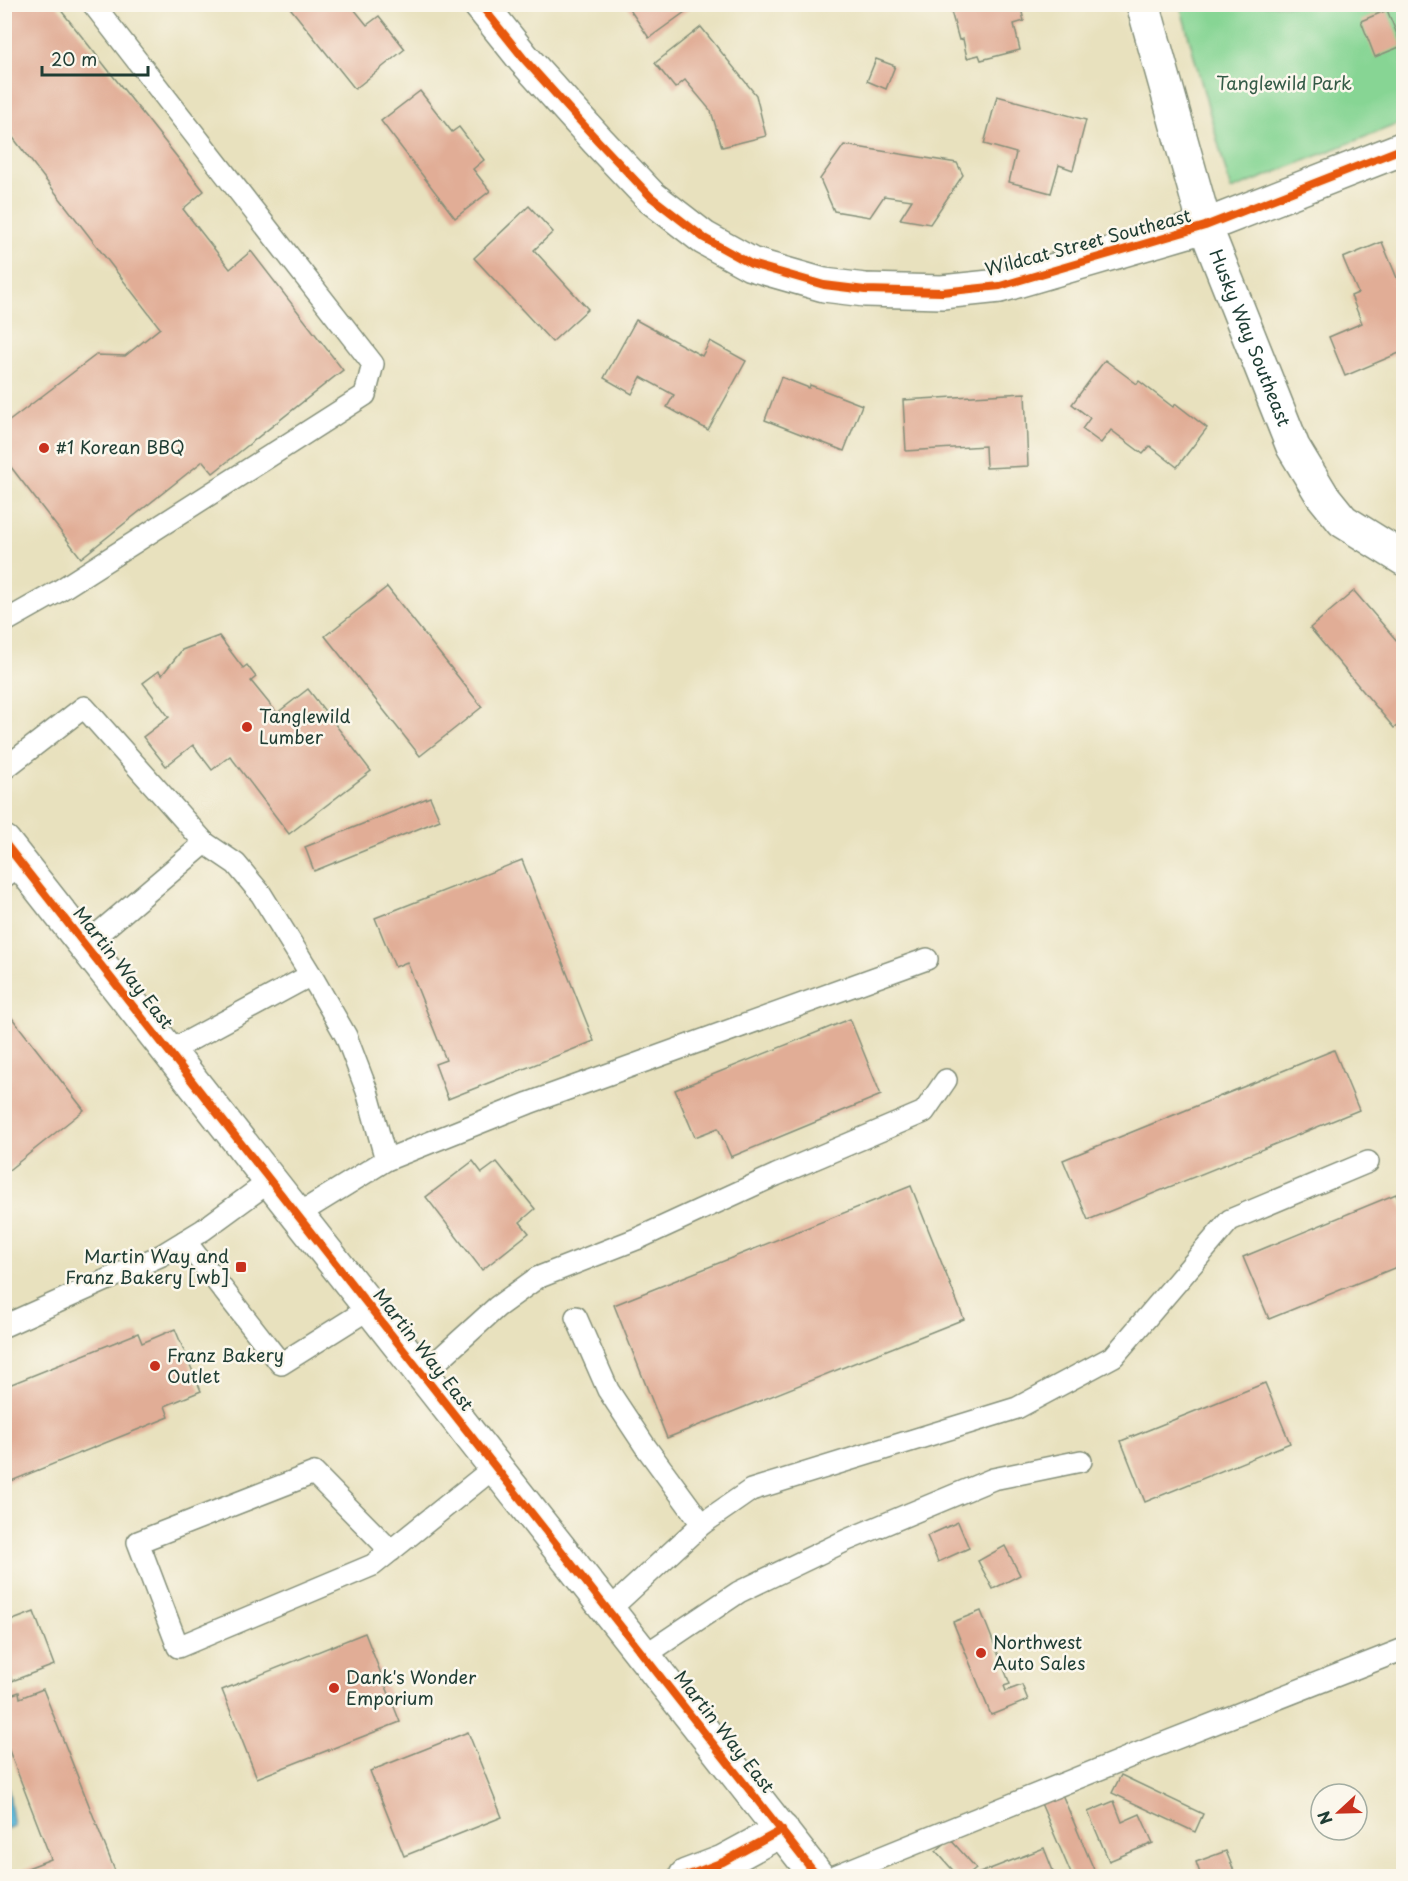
<svg xmlns="http://www.w3.org/2000/svg" width="1408" height="1881" font-family="'Playpen Sans',sans-serif">
<style>
.green{fill:#87d594;stroke:#538964;stroke-width:1.5}
.water{fill:#59b5d7;stroke:#3c7986;stroke-width:1.5}
.building{fill:#e1ad96}
.lines{fill:none;stroke-linecap:round;stroke-linejoin:round}
.service-casing{stroke:#848f79;stroke-width:24}
.minor-casing{stroke:#848f79;stroke-width:36}
.primary-casing{stroke:#848f79;stroke-width:36}
.service{stroke:#fff;stroke-width:21}
.minor{stroke:#fff;stroke-width:33}
.primary{stroke:#fff;stroke-width:33}
.cycleway-casing{stroke:#fbf7ec;stroke-width:11}
.cycleway{stroke:#e8590c;stroke-width:8}
.poi-dot{fill:#c8321e;stroke:#fbf7ec;stroke-width:2}
.labels{text-anchor:middle;stroke-width:5;stroke-linejoin:round;paint-order:stroke}
.park-label{font-size:18px;fill:#345b47;stroke:#fbf7ec}
.street-label{font-size:18px;fill:#1f3d34;stroke:#fbf7ec}
.poi-label{font-size:18px;fill:#1f3d34;stroke:#fbf7ec;text-anchor:start}
</style>
<rect width="100%" height="100%" fill="#fbf7ec"/>
<filter id="ink" filterUnits="userSpaceOnUse"><feTurbulence type="fractalNoise" baseFrequency=".0167" numOctaves="2"/><feDisplacementMap in="SourceGraphic" scale="12" xChannelSelector="R" yChannelSelector="G"/><feConvolveMatrix kernelMatrix="1 2 1 2 8 2 1 2 1" color-interpolation-filters="sRGB"/></filter>
<filter id="wash" filterUnits="userSpaceOnUse"><feTurbulence type="fractalNoise" baseFrequency=".008" numOctaves="4" result="noise"/><feDisplacementMap in="SourceGraphic" scale="24" xChannelSelector="R" yChannelSelector="G"/><feGaussianBlur stdDeviation="1.35" result="paint"/><feColorMatrix in="noise" values="0 0 0 0 0 0 0 0 0 0 0 0 0 0 0 0 0 1.4 0 .05"/><feComposite in="paint" operator="in"/></filter>
<g filter="url(#wash)">
<rect width="100%" height="100%" fill="#e8e1be"/>
<path class="green" d="M1180,5H1403V122L1231,190Z"/>
<path class="water" d="M4,1782L8,1786L14,1826L5,1829Z"/>
<g id="blocks">
<g class="building">
<path d="M4,4H56L204,191L183,209L230,269L251,251L343,370L213,473L203,461L81,558L4,458V425L96,355L125,356L160,328L4,126Z"/>
<path d="M287,4H350L367,25L379,16L405,49L355,89Z"/>
<path d="M626,4H696L649,38Z"/>
<path d="M949,4H1020L1024,21L1014,24L1020,50L981,60L979,55L967,58L963,39L959,40Z"/>
<path d="M1387,10L1402,46L1375,57L1361,21Z"/>
<path d="M701,27L756,95L766,136L722,147L711,111L685,80L675,88L655,63Z"/>
<path d="M876,59L895,66L886,89L867,81Z"/>
<path d="M420,91L452,132L459,127L484,160L473,169L490,191L455,218L381,121Z"/>
<path d="M997,96L1086,120L1073,170L1059,165L1051,193L1009,182L1016,153L984,144Z"/>
<path d="M844,145L957,163L963,175L930,224L900,219L912,200L884,196L870,217L834,211L820,179Z"/>
<path d="M529,206L553,232L534,250L588,309L552,342L474,258Z"/>
<path d="M1382,242L1397,278L1404,275V351L1345,376L1329,337L1362,323L1351,296L1358,293L1343,258Z"/>
<path d="M636,320L702,356L710,341L746,361L708,430L667,407L674,395L641,377L632,394L604,378Z"/>
<path d="M1105,360L1137,384L1139,381L1173,407L1176,404L1207,428L1177,467L1150,446L1143,454L1111,430L1101,443L1082,429L1090,418L1072,404Z"/>
<path d="M781,377L809,388L810,385L862,405L844,451L765,420Z"/>
<path d="M1025,393L1028,466L986,468L985,446L906,451L903,400Z"/>
<path d="M387,587L482,707L420,756L325,636Z"/>
<path d="M1354,591L1404,649V721L1394,728L1310,628Z"/>
<path d="M219,636L243,668L247,665L256,677L251,681L277,713L308,689L371,771L289,834L230,756L212,770L193,745L166,766L143,737L169,717L143,683L159,671L162,675L182,650Z"/>
<path d="M430,797L440,820L314,871L305,847Z"/>
<path d="M522,860L594,1041L448,1099L435,1064L446,1060L407,962L395,967L375,918Z"/>
<path d="M5,1009L84,1110L5,1173Z"/>
<path d="M850,1019L881,1095L731,1157L718,1128L695,1137L675,1090Z"/>
<path d="M1334,1050L1359,1110L1088,1220L1063,1160Z"/>
<path d="M473,1161L482,1173L497,1162L535,1209L520,1222L529,1233L482,1270L426,1197Z"/>
<path d="M911,1186L964,1319L667,1438L614,1305Z"/>
<path d="M1396,1194L1404,1213V1264L1269,1319L1243,1257Z"/>
<path d="M175,1329L201,1391L165,1406L169,1417L4,1484V1387L138,1333L142,1343Z"/>
<path d="M1265,1383L1290,1443L1145,1502L1121,1441Z"/>
<path d="M958,1522L969,1548L938,1562L927,1536Z"/>
<path d="M1005,1546L1020,1575L993,1589L978,1561Z"/>
<path d="M981,1611L1010,1684L1004,1686L1006,1691L1022,1685L1028,1700L991,1715L953,1622Z"/>
<path d="M34,1612L54,1665L12,1681L5,1660V1623Z"/>
<path d="M365,1633L400,1722L257,1778L222,1690Z"/>
<path d="M43,1689L117,1876H58L55,1869L34,1876H7L51,1859L5,1740V1697L19,1692L20,1698Z"/>
<path d="M468,1732L502,1817L404,1856L370,1771Z"/>
<path d="M1121,1775L1203,1814L1195,1832L1112,1793Z"/>
<path d="M1061,1792L1095,1872L1084,1876H1072L1040,1801Z"/>
<path d="M1114,1801L1122,1822L1140,1814L1153,1843L1109,1861L1088,1812Z"/>
<path d="M950,1839L976,1868L966,1876H958L936,1851Z"/>
<path d="M1044,1848L1055,1876H972Z"/>
<path d="M1226,1851L1236,1876H1201L1196,1862Z"/>
<path d="M1160,1872L1162,1876H1149Z"/>
</g>
</g>
</g>
<g filter="url(#ink)">
<use href="#blocks" fill-opacity="0" stroke="#848f79" stroke-width="1.5"/>
<g class="lines">
<defs>
<g id="service">
<path d="M4,622L57,592L365,395L373,364L93,4"/>
<path d="M4,769L84,707L205,843L86,944"/>
<path d="M205,843L236,864L261,894L311,975"/>
<path d="M4,877L21,864"/>
<path d="M170,1051L311,975L346,1036L367,1091L386,1160"/>
<path d="M297,1215L386,1160L529,1103L927,959"/>
<path d="M185,1241L281,1364L370,1308"/>
<path d="M576,1317L608,1390L645,1446L702,1524"/>
<path d="M4,1326L162,1255L203,1230L270,1181"/>
<path d="M423,1374L497,1307L537,1278L639,1238L776,1175L924,1112L946,1080"/>
<path d="M391,1551L314,1473L138,1542L178,1647L373,1565L496,1466"/>
<path d="M609,1610L702,1524L751,1490L1017,1408L1114,1356L1230,1220L1368,1162"/>
<path d="M645,1655L739,1592L847,1540L993,1479L1081,1461"/>
<path d="M835,1876L1154,1747L1404,1649"/>
</g>
<g id="minor">
<path d="M480,4L524,59L598,141L651,197L704,238L751,264L824,285L865,290L942,292L1000,286L1205,226L1404,148"/>
<path id="s1" d="M1143,4L1205,226L1293,447L1322,495L1343,521L1404,559"/>
<path d="M686,1876L723,1862L782,1830"/>
</g>
<path id="primary" d="M4,842L817,1876"/>
</defs>
<use href="#service" class="service-casing"/>
<use href="#minor" class="minor-casing"/>
<use href="#primary" class="primary-casing"/>
<use href="#service" class="service"/>
<use href="#minor" class="minor"/>
<use href="#primary" class="primary"/>
<defs>
<g id="cycleway">
<path d="M480,4L524,59L598,141L651,197L704,238L751,264L824,285L865,290L942,292L1000,286L1205,226L1404,148"/>
<path d="M4,842L817,1876"/>
<path d="M686,1876L723,1862L782,1830"/>
</g>
</defs>
<use href="#cycleway" class="cycleway-casing"/>
<use href="#cycleway" class="cycleway"/>
</g>
</g>
<g class="poi-dot">
<circle cx="44" cy="448" r="6"/>
<circle cx="247" cy="727" r="6"/>
<rect x="235" y="1261" width="12" height="12" rx="3"/>
<circle cx="155" cy="1366" r="6"/>
<circle cx="981" cy="1653" r="6"/>
<circle cx="334" cy="1688" r="6"/>
</g>
<g class="labels">
<g class="park-label">
<text x="1284" y="90">Tanglewild Park</text>
</g>
<g class="street-label">
<text transform="translate(1088 243) rotate(-15)" y="6">Wildcat Street Southeast</text>
<text dy="6" stroke="none"><textPath href="#s1" startOffset="351">Husky Way Southeast</textPath></text>
<text transform="translate(123 968) rotate(52)" y="6">Martin Way East</text>
<text transform="translate(423 1350) rotate(52)" y="6">Martin Way East</text>
<text transform="translate(724 1732) rotate(52)" y="6">Martin Way East</text>
</g>
<g class="poi-label">
<text x="56" y="454">#1 Korean BBQ</text>
<text x="259" y="723">Tanglewild<tspan x="259" dy="21">Lumber</tspan></text>
<text x="229" y="1263" text-anchor="end">Martin Way and<tspan x="229" dy="21">Franz Bakery [wb]</tspan></text>
<text x="167" y="1362">Franz Bakery<tspan x="167" dy="21">Outlet</tspan></text>
<text x="993" y="1649">Northwest<tspan x="993" dy="21">Auto Sales</tspan></text>
<text x="346" y="1684">Dank's Wonder<tspan x="346" dy="21">Emporium</tspan></text>
</g>
</g>
<rect width="1408" height="1881" fill="none" stroke="#fbf7ec" stroke-width="24"/>
<g transform="translate(1339 1812) rotate(248)"><circle r="28" fill="#fbf7ec" stroke="#a3ada2" stroke-width="1.5"/>
<path d="M0-4.5L10 22L0 15L-10 22Z" fill="#c8321e"/>
<text y="-9" font-size="16" font-weight="bold" text-anchor="middle" fill="#1f3d34">N</text>
</g>
<path d="M42 66v9h106v-9" fill="none" stroke="#1f3d34" stroke-width="3"/>
<text x="51" y="66" font-size="18" fill="#1f3d34" stroke="#fbf7ec" stroke-width="4.5" paint-order="stroke">20 m</text>
</svg>
